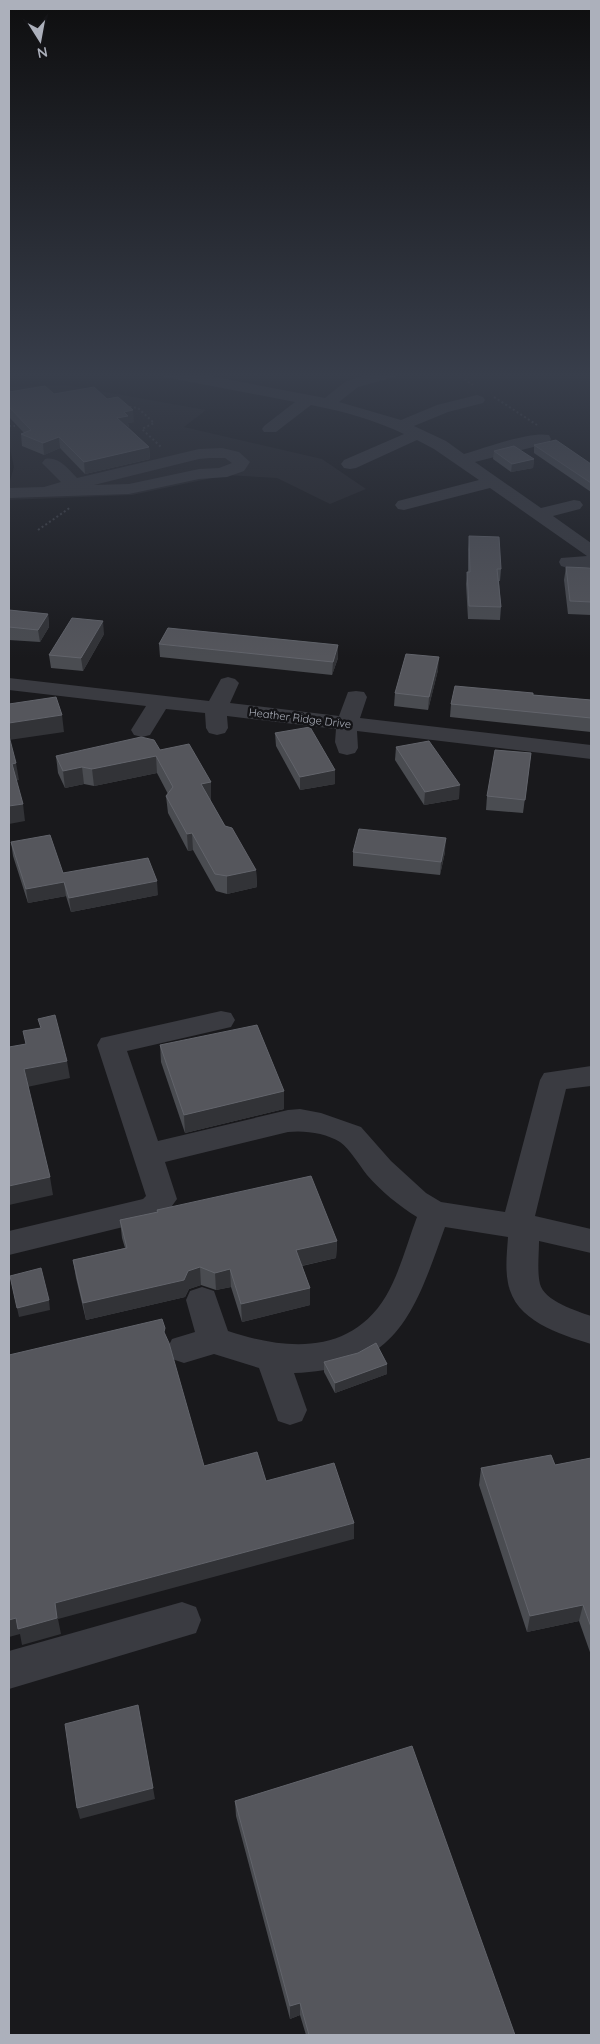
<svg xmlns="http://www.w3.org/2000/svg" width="600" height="2044" font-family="Quicksand,sans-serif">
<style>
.built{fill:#252529}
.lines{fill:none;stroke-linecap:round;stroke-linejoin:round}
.path{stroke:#404248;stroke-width:2;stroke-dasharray:2 2.5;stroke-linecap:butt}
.minor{fill:#3a3b41;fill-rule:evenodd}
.wall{fill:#4a4c51}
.shaded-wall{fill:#323337}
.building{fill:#55565c;stroke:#62646b}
.labels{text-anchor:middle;stroke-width:5;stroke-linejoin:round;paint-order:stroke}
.far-street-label{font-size:11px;fill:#acb0bb;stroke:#141417}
</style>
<rect width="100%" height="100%" fill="#19191c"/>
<path class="built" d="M66,385L206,410L184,427L322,459L366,489L330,504L277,478L226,475L132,495L9,500V484L14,467L9,444V387Z"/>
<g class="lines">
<g class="path">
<path d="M453,372L473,385"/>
<path d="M494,397L537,425"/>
<path d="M125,406L138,408L154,423L142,429L161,447"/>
<path d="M9,426H15"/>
<path d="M38,530L71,507"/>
</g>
<g class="minor">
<path d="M157,372H189L325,398L346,381L378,372H404L401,375L358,387L339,402L401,420L437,405L477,395L483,397L485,400L483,403L448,412L414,426L446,441L464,454C484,448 530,431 549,435L551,439L549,443L475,462L541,508L574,500L580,501L583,505L580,509L553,516L591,543V567L568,568L561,566L559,562L561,558L587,556L490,488L404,510L398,509L395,505L398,501L479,480L434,449L417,440L356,468L350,469L344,468L341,464L344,460L404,434C375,420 342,411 311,405L276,432H264L262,429L264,426L295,402L165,377L160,375Z"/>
<path d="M222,448L239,452L250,462L244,471L227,477L199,479L129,494L9,498V488L44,487L61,482L42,463L45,459C59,456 68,469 77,478L199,449ZM210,458H225L232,463L219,468L199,469L129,484L94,485L199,459Z"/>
<path d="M228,677L235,679L239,683L230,703L339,716L348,692L356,691L364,692L367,697L360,718L591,745V759L357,731L358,748L355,753L347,755L339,753L335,742L336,729L227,716L228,728L225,733L217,735L209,733L206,728L205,713L166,709L150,735L142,737L134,735L131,730L146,706L9,690V678L209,701L221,679Z"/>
<path d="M221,1011L231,1013L235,1020L231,1027L127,1051L158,1141L288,1110L300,1109L321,1113L361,1127L391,1161L426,1193L441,1202L505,1212L540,1080L544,1073L591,1066V1086L566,1089L535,1216L591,1229V1253L539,1241C539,1255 537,1271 540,1284C544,1301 577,1311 591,1316V1344C559,1334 515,1321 508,1283C505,1268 507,1252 508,1237L445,1227C415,1311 398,1370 294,1373L307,1410L302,1421L290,1425L278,1421L259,1368L214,1354L184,1363L172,1359L167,1349L172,1339L195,1332L186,1300L190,1291L202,1287L214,1291L228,1331C285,1350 350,1356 386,1296C400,1272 407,1243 417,1217C399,1206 381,1191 367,1175C359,1165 350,1149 340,1142C326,1133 304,1130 288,1132L165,1162L177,1199L164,1217L9,1255V1231L143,1199L146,1196L97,1045L101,1038Z"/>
<path d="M182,1602L196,1607L201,1620L196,1633L9,1689V1651Z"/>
</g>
</g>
<g class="wall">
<path d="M54,394L134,422L128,423L129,427H128L149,447L150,459L85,474L60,448L44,455L22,446L21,434L24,433L10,418L9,401Z"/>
<path d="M534,445L591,464V492L534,453Z"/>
<path d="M494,451L534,459L533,468L511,472L493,459Z"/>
<path d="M469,536L501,569L500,581H499L501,607L500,620L468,619L466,584L467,572H468V549Z"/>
<path d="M566,567L591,568V615L568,614L564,580Z"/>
<path d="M9,610L48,614L49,627L40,642L9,640Z"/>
<path d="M104,634L83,671L51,668L49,655Z"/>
<path d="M159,644L338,658L332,675L160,657Z"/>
<path d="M438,670L428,710L394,706L395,693Z"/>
<path d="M533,695L591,700V732L450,717L451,704Z"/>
<path d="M275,733L335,784L300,790L276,746Z"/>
<path d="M396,747L459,799L424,805L395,760Z"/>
<path d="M160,750L211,782V799L210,800L225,826L256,870L257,887L227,894L216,891L193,850L188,851L168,813L166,796L168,794L157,773L94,786L84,784L65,788L58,773L56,756Z"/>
<path d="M531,753L523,813L486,810L487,796Z"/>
<path d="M11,842L63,873L158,895L71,912L66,896L28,903L13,856Z"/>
<path d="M353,852H445L440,875L353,866Z"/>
<path d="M160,1045L284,1091V1109L185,1133L161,1062Z"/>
<path d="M157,1210L337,1241L336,1258L302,1266L310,1288V1305L242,1322L231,1287L216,1290L201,1285L189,1289L185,1297L86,1320L76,1278L73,1260L125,1248L122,1238L120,1220L158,1212Z"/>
<path d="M324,1362L387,1364V1374L335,1393L324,1372Z"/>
<path d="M591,1458V1655L579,1621L527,1632L479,1485L481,1468L555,1465Z"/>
<path d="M235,1801L515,2035H306L300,2015L290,2019L236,1816Z"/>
</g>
<g class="shaded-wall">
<path d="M133,410L134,422L128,423L129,427L118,429L117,418L124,412Z"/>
<path d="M59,437L60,448L44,455L43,443Z"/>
<path d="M149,447L150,459L85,474L84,462Z"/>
<path d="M534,459L533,468L511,472L512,464Z"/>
<path d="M48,614L49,627L40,642L38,630Z"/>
<path d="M103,621L104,634L83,671L81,658Z"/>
<path d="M338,645V658L332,675L333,662Z"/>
<path d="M439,657L438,670L428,710L429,697Z"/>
<path d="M62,715L64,732L9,740V723Z"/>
<path d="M156,756L157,773L94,786L92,769Z"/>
<path d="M16,763L19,780L15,781L12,764Z"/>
<path d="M82,767L84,784L65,788L63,771Z"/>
<path d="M335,770V784L300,790V777Z"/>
<path d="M211,782V799L202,801L201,784Z"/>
<path d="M460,785L459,799L424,805L425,792Z"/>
<path d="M23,804L25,821L9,824V806Z"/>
<path d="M192,833L193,850L188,851L187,834Z"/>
<path d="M446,838L445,852L440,875L441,862Z"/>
<path d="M256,870L257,887L227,894V876Z"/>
<path d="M157,881L158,895L71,912L69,898Z"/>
<path d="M64,882L66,896L28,903L26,889Z"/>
<path d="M67,1061L70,1078L27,1087L24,1069Z"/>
<path d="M284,1091V1109L185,1133L184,1115Z"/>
<path d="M50,1177L53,1195L9,1205V1186Z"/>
<path d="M337,1241L336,1258L296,1267V1250Z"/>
<path d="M200,1267L201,1285L189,1289L185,1297L86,1320L83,1303Z"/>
<path d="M230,1269L231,1287L216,1290L215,1273Z"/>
<path d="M310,1288V1305L242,1322L241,1304Z"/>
<path d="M49,1300L50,1310L19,1317L17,1308Z"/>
<path d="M387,1364V1374L335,1393V1383Z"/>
<path d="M354,1523V1539L58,1619L61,1634L22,1645L20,1634L9,1637V1620L55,1603Z"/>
<path d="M583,1605L579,1621L527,1632L530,1616Z"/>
<path d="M153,1788L155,1799L80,1819L77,1808Z"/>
<path d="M300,2003V2015L290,2019V2006Z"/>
</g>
<g class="building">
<path d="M45,386L54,394L94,387L107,399L118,397L133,410L124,412L128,416L117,418L149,447L84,462L59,437L43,443L21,434L31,430L9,407V392Z"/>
<path d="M556,440L591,464V483L534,445Z"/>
<path d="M514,446L534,459L512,464L494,451Z"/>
<path d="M469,536L499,537L501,569H497L501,607L469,606L467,572H470Z"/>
<path d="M566,567L591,568V602L570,601Z"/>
<path d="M9,610L48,614L38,630L9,627Z"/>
<path d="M72,618L103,621L81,658L49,655Z"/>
<path d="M168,628L338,645L333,662L159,644Z"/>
<path d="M406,654L439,657L429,697L395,693Z"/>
<path d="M455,686L533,693V695L591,700V718L451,704Z"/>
<path d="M56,697L62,715L9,723V704Z"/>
<path d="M310,727L335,770L300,777L275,733Z"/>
<path d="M9,736L16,763L12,764L23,804L9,806Z"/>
<path d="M141,737L154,740L160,750L189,744L211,782L201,784L225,826L232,828L256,870L227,876L215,874L192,833L187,834L166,796L173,787L156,756L92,769L82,767L63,771L56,756Z"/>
<path d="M429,741L460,785L425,792L396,747Z"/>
<path d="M495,750L531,753L525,800L487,796Z"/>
<path d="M359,829L446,838L441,862L353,852Z"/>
<path d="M50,835L63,873L148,858L157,881L69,898L64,882L26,889L11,842Z"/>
<path d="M55,1015L67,1061L24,1069L50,1177L9,1186V1047L26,1044L23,1031L41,1028L38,1019Z"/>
<path d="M257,1025L284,1091L184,1115L160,1045Z"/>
<path d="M311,1176L337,1241L296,1250L310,1288L241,1304L230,1269L215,1273L200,1267L188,1271L184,1280L83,1303L73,1260L127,1248L120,1220L158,1212L157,1210Z"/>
<path d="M41,1268L49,1300L17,1308L10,1276Z"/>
<path d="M162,1319L165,1328L164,1332L169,1343L204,1466L257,1452L266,1481L334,1463L354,1523L55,1603L57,1618L18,1629L16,1618L9,1620V1355Z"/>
<path d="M376,1343L387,1364L335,1383L324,1362L358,1353Z"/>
<path d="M551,1455L555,1465L591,1458V1627L583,1605L530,1616L481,1468Z"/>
<path d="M138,1705L153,1788L77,1808L65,1724Z"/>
<path d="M412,1746L515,2035H309L300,2003L290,2006L235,1801Z"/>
</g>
<linearGradient id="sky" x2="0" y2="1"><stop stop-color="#0e0e0f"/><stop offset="0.57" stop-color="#383e4b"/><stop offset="1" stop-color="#383e4b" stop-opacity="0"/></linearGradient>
<rect width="600" height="658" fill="url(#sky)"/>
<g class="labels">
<g class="far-street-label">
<text transform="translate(300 718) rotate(7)" y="4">Heather Ridge Drive</text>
</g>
</g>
<rect width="600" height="2044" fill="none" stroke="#acb0bb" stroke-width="20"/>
<g transform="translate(40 40) rotate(169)" stroke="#141417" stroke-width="4" paint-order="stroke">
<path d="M0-4L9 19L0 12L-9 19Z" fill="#acb0bb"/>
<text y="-8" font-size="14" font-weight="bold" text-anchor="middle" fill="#acb0bb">N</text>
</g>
</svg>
